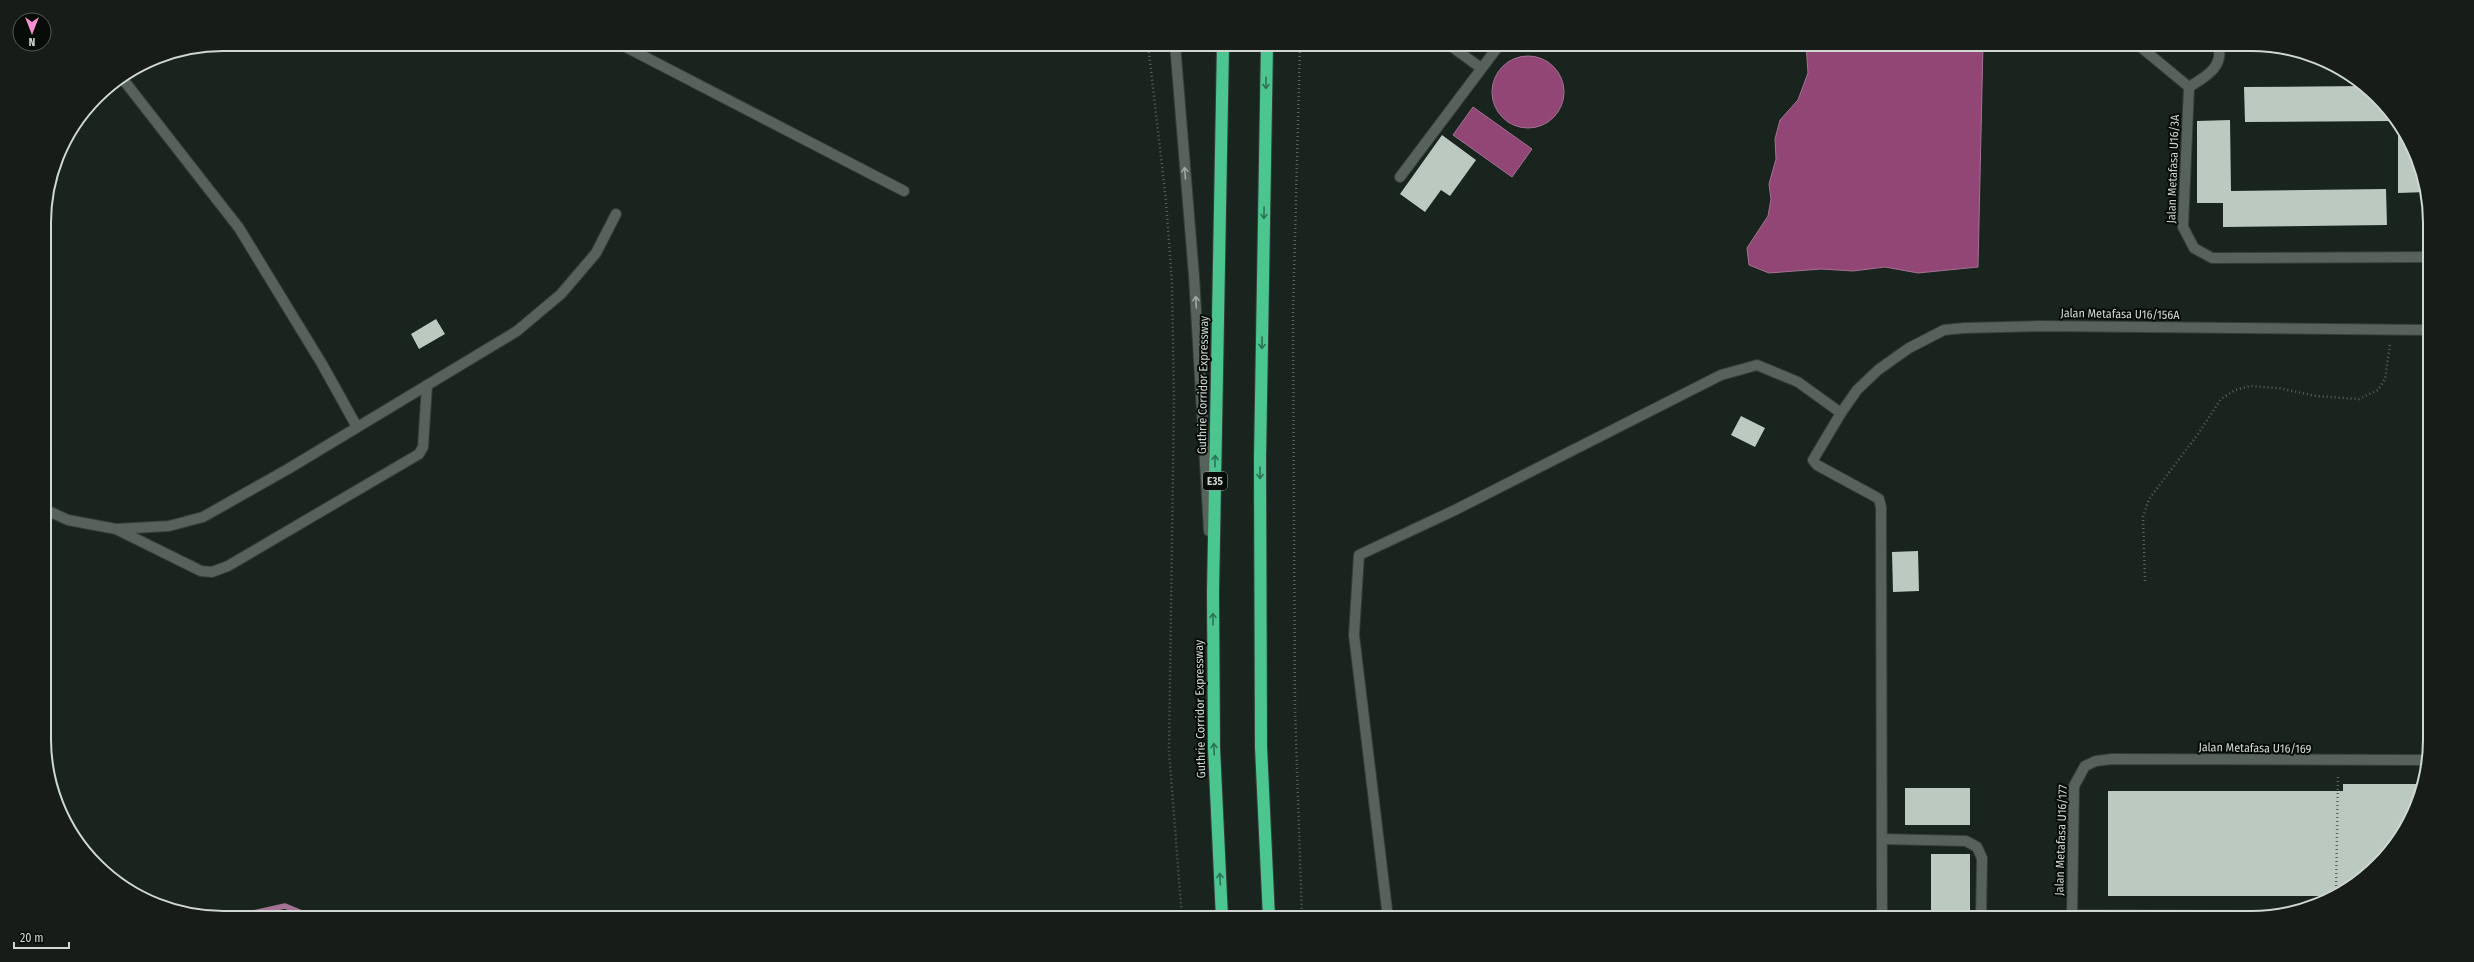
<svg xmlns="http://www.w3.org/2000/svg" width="2474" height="962" font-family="'Fira Sans Condensed',sans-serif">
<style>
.water{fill:#914676;stroke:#a47292}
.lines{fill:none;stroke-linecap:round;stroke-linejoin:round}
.stream{stroke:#a47292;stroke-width:5.5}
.building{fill:#bbc9c1}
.service-casing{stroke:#353d39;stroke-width:12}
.minor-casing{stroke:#353d39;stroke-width:12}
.motorway-casing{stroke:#353d39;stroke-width:14}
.path{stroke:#5a635e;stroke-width:2.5;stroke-dasharray:1 3;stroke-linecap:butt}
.service{stroke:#56625b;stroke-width:10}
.minor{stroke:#56625b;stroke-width:10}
.motorway{stroke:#4cc691;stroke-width:12}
.oneway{stroke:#2d7254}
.oneway2{stroke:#9fa8a3}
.labels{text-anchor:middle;stroke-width:4;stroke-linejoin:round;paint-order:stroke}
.shield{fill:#070c09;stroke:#949a96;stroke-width:1}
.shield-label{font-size:11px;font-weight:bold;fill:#d0d7d3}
.street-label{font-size:12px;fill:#d0d7d3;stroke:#070c09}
.rim{fill:none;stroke:#d0d7d3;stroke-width:2}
</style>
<rect width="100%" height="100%" fill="#19241e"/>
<g class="water">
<path d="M1806,44H1983L1978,267L1918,273L1885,267L1853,271L1821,269L1769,273L1749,265L1747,248L1768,216L1771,199L1769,184L1776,159L1775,139L1780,120L1798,100L1808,73Z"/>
<circle cx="1528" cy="92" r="36"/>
<path d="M1473,107L1532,149L1512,177L1453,135Z"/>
</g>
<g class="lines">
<path class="stream" d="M230,918L285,906L314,918"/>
</g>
<g class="building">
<path d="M2364,86L2386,105L2395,121L2245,122L2244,87Z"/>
<path d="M2230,120L2231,191L2386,189L2387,225L2223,227V203H2197V121Z"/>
<path d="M2398,124L2416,154L2427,192L2398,193Z"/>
<path d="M1442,135L1476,160L1450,196L1441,190L1425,212L1400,194Z"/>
<path d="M436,319L445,334L419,349L411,334Z"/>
<path d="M1741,416L1765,428L1755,447L1731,435Z"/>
<path d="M1918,551L1919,591L1893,592L1892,552Z"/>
<path d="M2343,784H2422L2420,797L2393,848L2360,881L2332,896H2108V791H2343Z"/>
<rect x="1905" y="788" width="65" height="37"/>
<rect x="1931" y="854" width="39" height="64"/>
</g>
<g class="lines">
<defs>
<g id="service">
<path d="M1175,44L1194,276L1209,531"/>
<path d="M1448,44L1481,68"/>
<path d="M2137,44L2189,87L2183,227L2194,248L2212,258L2429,257"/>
<path d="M2189,87C2205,77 2225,67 2218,44"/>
<path d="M1400,177L1500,44"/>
<path d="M116,529L201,571L212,572L228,566L419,454L423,447L427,385"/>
<path d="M1882,839L1966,841L1977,847L1982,858L1981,918"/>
<path d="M1388,918L1354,635L1359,555L1455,510L1721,375L1757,365L1798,382L1841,413L1813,460L1817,465L1874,496L1879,499L1881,507L1882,918"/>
</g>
<g id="minor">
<path d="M620,44L904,191"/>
<path d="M122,78L239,228L322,364L357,427"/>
<path d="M1841,413L1857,390L1878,370L1909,348L1944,330L1964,328L2040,326L2429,330"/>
<path d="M46,510L68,520L116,529L169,526L203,517L288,469L517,331L561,294L596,253L616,214"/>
<path d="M2072,915L2273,916"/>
<path d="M2072,918L2074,786L2085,766L2096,761L2112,759L2426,760"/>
</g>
<g id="motorway">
<path d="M1267,44L1260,459L1261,747L1269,918"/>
<path d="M1222,918L1214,748L1213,593L1223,44"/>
</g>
</defs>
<use href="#service" class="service-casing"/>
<use href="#minor" class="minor-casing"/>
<use href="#motorway" class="motorway-casing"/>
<g class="path">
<path d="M1148,44L1166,201L1172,283L1174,401L1169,751L1182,918"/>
<path d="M1300,44L1293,315L1295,708L1302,918"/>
<path d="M2145,581L2143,517L2149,499L2198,434L2221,399L2235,390L2251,386L2278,388L2316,396L2359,399L2378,390L2385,379L2390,344"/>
<path d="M2336,894L2338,774"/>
</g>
<use href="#service" class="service"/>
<use href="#minor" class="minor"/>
<use href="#motorway" class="motorway"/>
</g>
<defs><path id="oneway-shaft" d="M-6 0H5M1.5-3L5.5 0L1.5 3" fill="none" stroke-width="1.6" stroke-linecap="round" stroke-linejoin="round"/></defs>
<g class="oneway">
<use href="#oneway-shaft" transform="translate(1266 83) rotate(91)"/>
<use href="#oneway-shaft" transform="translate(1264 213) rotate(91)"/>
<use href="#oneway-shaft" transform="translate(1262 343) rotate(91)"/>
<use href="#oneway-shaft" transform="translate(1215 461) rotate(-89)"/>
<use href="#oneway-shaft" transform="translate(1260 473) rotate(90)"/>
<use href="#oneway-shaft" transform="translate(1213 619) rotate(-90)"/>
<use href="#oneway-shaft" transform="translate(1214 749) rotate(-92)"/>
<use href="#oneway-shaft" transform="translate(1220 879) rotate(-93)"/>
</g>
<g class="oneway2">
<use href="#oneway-shaft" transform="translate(1185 173) rotate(-95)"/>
<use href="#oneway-shaft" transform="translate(1196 302) rotate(-93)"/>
</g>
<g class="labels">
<rect class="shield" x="1203" y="472" width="24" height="18" rx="3"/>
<g class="shield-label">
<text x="1215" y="485">E35</text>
</g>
<g class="street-label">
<text transform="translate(2173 169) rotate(-88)" y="4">Jalan Metafasa U16/3A</text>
<text transform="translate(2120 314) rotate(1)" y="4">Jalan Metafasa U16/156A</text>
<text transform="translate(1203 385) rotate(-89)" y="4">Guthrie Corridor Expressway</text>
<text transform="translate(1200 709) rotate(-91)" y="4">Guthrie Corridor Expressway</text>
<text transform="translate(2255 748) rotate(1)" y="4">Jalan Metafasa U16/169</text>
<text transform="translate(2061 840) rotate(-88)" y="4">Jalan Metafasa U16/177</text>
</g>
</g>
<path d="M0 0H2474V962H0ZM223 51H2251A172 172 0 0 1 2423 223V739A172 172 0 0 1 2251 911H223A172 172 0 0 1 51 739V223A172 172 0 0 1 223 51Z" fill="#171c19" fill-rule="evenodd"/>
<path class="rim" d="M223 51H2251A172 172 0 0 1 2423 223V739A172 172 0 0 1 2251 911H223A172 172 0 0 1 51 739V223A172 172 0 0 1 223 51Z"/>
<g transform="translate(32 32) rotate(180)"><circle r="19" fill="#070c09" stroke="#575d5a"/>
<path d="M0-3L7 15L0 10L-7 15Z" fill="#f690d0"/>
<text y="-6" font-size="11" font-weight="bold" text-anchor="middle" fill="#d0d7d3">N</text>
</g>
<path d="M14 942v6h55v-6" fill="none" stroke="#d0d7d3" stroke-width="2"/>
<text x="20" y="942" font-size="12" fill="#d0d7d3" stroke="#070c09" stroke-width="3" paint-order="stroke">20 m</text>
</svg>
